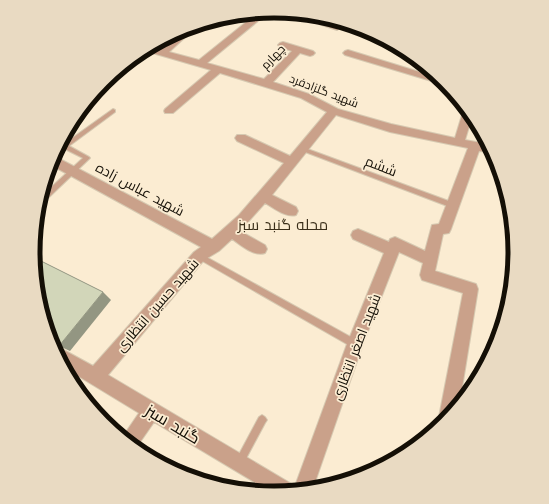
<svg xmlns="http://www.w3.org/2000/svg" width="549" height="504" font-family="'Work Sans',Cairo,sans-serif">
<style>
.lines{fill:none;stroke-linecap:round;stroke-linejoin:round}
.lane-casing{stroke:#d6c9b1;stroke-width:2}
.street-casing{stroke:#d6c9b1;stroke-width:2}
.lane{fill:#caa18a;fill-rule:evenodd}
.street{fill:#caa18a;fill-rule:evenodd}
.shaded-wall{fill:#939682}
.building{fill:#d2d6b9;stroke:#939682}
.labels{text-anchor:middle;stroke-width:3.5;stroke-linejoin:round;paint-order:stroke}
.far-street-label{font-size:12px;fill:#140f06;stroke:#fbecd2}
.street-label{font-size:14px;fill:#140f06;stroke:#fbecd2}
.neighbourhood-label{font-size:15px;fill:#3a2e19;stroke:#fbecd2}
.near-street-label{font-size:17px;fill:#140f06;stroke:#fbecd2}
.rim{fill:none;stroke:#140f06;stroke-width:5}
</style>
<rect width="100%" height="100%" fill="#fbecd2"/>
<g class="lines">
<defs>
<g id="lane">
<path d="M113,109L115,110V112L69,146L89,157L90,158L46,200H44L45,193L83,158L61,147L63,143L64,144Z"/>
<path d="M302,147L454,203L455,205L452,208L450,207L300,150L299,149Z"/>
<path d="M199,253L358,341L359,344L358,347L355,348L352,347L197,258L195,256L197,254Z"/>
<path d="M262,415L265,417L267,420L265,423L242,466L239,468L236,466L234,463L236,460L259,417Z"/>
</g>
<g id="street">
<path d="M264,13V16L207,63L264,79L292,51L280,47L278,45L280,43L283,42L313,51L315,53L313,55L310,56L300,53L273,82L309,94L338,109L391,124L455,138L462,115L465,112L471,120L465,140L487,144L492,152L479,151L451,229L449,233L443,234L435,271L476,284L478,289L460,400L445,423H442L439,417L463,293L422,280L420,275L423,263L399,252L363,344L314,485L274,493L271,492L154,422L138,445L124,435L139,413L70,371L55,350L60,348L93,366L194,252L201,247L51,165L54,156L56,157L212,239L239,215L284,163L237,141L235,138L237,135H245L290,156L327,112L301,98L220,73L173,113H165L164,111L165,109L211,70L149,52L155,48L160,50L184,29L194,27L193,30L169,52L199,60L255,15ZM336,115L390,132L468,148L439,224L432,225L425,251L395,237L390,239L389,242L358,229L353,231L351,235L353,239L384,253L347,344L295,486L108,375L204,260L219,251L232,239C241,245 254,257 265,253L267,249L265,245L240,231L265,203C274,208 286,218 296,215L298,211L296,207L272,195Z"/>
<path d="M310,18L344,25L337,30L310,21Z"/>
<path d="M348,50L439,78L448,86L345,55L343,53L345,51Z"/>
</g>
</defs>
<use href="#lane" class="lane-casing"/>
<use href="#street" class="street-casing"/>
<use href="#lane" class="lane"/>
<use href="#street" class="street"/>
</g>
<path class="shaded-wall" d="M103,292L111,300L70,351L59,346Z"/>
<path class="building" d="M35,258L103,292L59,346L51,341Z"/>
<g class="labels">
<g class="far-street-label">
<text transform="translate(273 57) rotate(-46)" y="4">چهارم</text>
<text transform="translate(324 91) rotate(21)" y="4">شهید گلزادفرد</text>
</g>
<g class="street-label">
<text transform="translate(381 166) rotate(21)" y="5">ششم</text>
<text transform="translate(140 189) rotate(28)" y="5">شهید عباس زاده</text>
<text transform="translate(157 305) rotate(-49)" y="5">شهید حسین انتظاری</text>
<text transform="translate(356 347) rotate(-69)" y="5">شهید اصغر انتظاری</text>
</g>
<g class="neighbourhood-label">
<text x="283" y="230">محله گنبد سبز</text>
</g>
<g class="near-street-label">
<text transform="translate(173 424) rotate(31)" y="6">گنبد سبز</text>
</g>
</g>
<path d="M0 0H549V504H0ZM40 252a234 234 0 1 1 468 0a234 234 0 1 1-468 0Z" fill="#e9dac2" fill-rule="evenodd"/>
<path class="rim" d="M40 252a234 234 0 1 1 468 0a234 234 0 1 1-468 0Z"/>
</svg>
